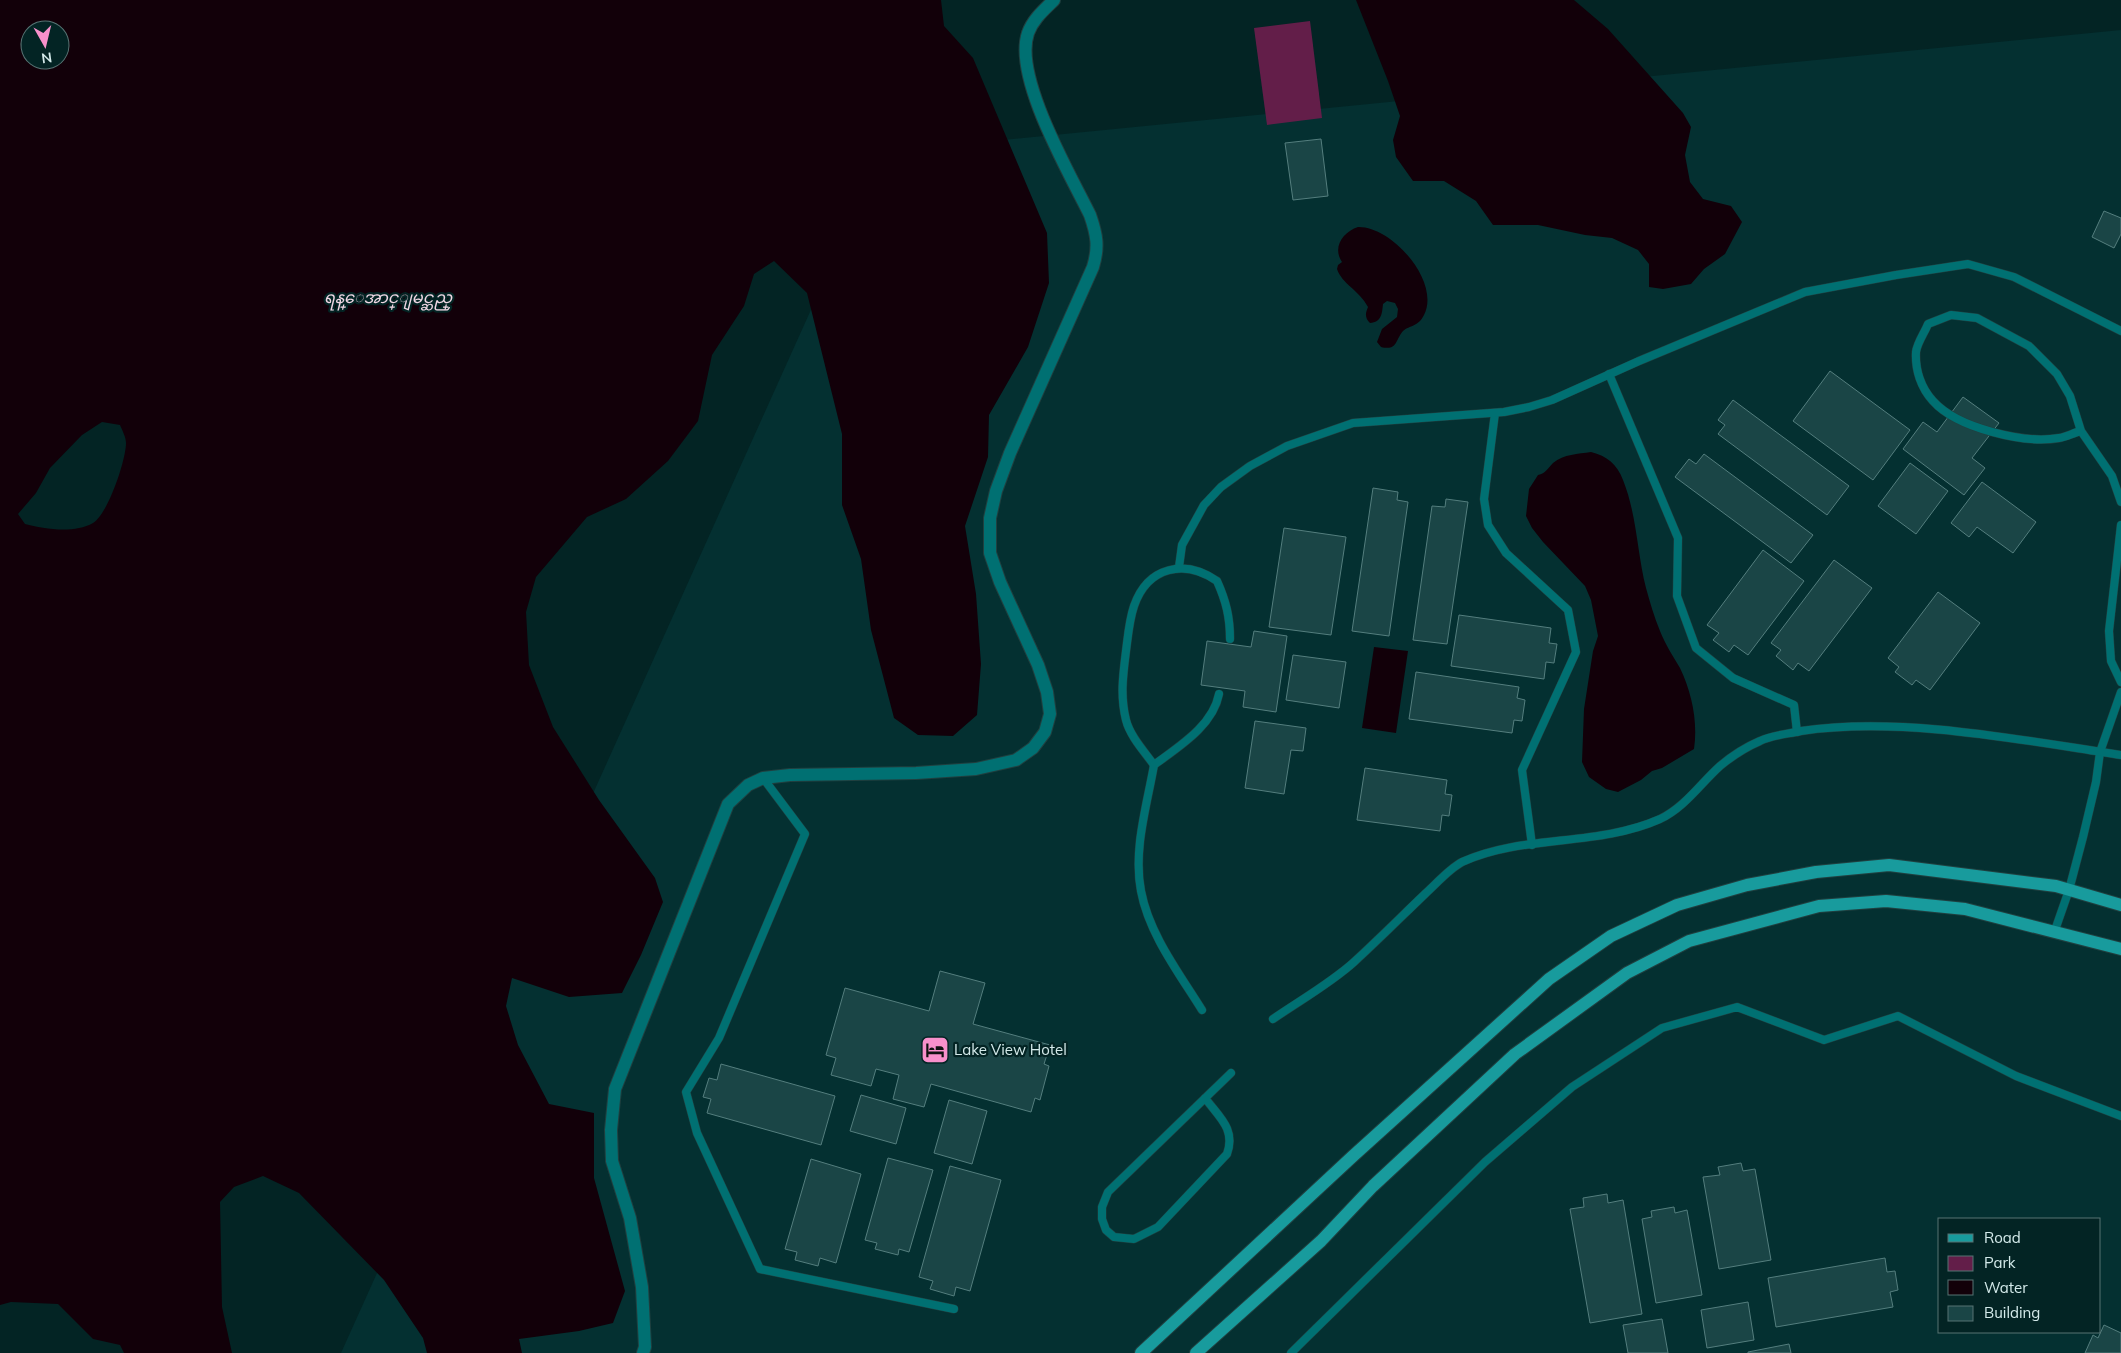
<svg xmlns="http://www.w3.org/2000/svg" width="2121" height="1353" font-family="Mulish,'Noto Sans Myanmar',sans-serif">
<style>
.built{fill:#043031;fill-rule:evenodd}
.green{fill:#631e49}
.water{fill:#120009;fill-rule:evenodd}
.building{fill:#1a4546;stroke:#547e7e}
.lines{fill:none;stroke-linecap:round;stroke-linejoin:round}
.lane-casing{stroke:#204040;stroke-width:9}
.street-casing{stroke:#204040;stroke-width:14}
.secondary-casing{stroke:#204040;stroke-width:14}
.lane{stroke:#007072;stroke-width:8}
.street{stroke:#007072;stroke-width:12}
.secondary{stroke:#189b9d;stroke-width:12}
.labels{text-anchor:middle;stroke-width:4.5;stroke-linejoin:round;paint-order:stroke}
.poi-label{font-size:15px;fill:#d4eaea;stroke:#032424;text-anchor:start}
.water-label{font-size:16px;font-style:italic;fill:#f0d7e4;stroke:#032424}
</style>
<rect width="100%" height="100%" fill="#032424"/>
<path class="built" d="M2121,30V1353H341L882,152ZM1940,1219H2100V1332H1940Z"/>
<path class="green" d="M1310,21L1322,118L1267,125L1254,28Z"/>
<g class="water">
<path d="M0,0H941L944,26L973,58L1047,233L1049,283L1028,347L989,415L988,457L965,526L976,594L981,664L977,715L953,736L918,735L894,718L871,630L861,559L842,505V434L807,293L774,261L754,274L744,306L712,355L698,421L668,461L626,499L587,517L536,577L526,612L529,665L553,727L599,800L655,878L663,902L641,955L622,993L569,997L512,978L506,1006L518,1045L549,1104L594,1113V1178L625,1291L613,1323L579,1331L519,1339L522,1353H427L423,1338L384,1280L299,1193L263,1176L234,1187L220,1202L222,1307L232,1353H124L120,1345L93,1339L58,1304L11,1302L0,1305ZM30,30H60V60H30ZM102,422L120,425C122,430 126,437 126,443C126,460 108,514 93,523C74,534 44,529 25,524L18,514L36,493L50,468L82,435Z"/>
<path d="M1356,0H1574L1608,29L1683,113L1691,127L1685,155L1690,182L1703,199L1731,206L1742,222L1725,254L1704,269L1691,284L1663,289L1649,287V264L1638,250L1612,238L1585,235L1538,225H1493L1476,201L1444,181H1413L1396,157L1393,140L1400,116L1388,81Z"/>
<path d="M1358,227C1392,226 1441,282 1424,315C1418,327 1410,325 1403,331C1395,340 1398,351 1381,347L1377,342L1382,329L1397,317L1398,309L1395,303L1387,301L1383,304C1382,313 1382,322 1370,323C1365,318 1365,314 1368,307C1359,290 1342,284 1337,269L1338,265L1342,262C1332,247 1343,232 1358,227Z"/>
<path d="M1591,452C1607,456 1617,464 1623,480C1637,515 1637,553 1646,588C1650,602 1654,617 1660,631C1665,644 1673,656 1680,668C1692,693 1698,722 1694,749L1662,768L1652,771L1641,780L1618,792L1606,789L1589,777L1582,762L1584,709L1593,651L1598,636L1591,600L1585,586L1543,542L1532,528L1526,516L1529,489L1538,475C1546,473 1547,469 1553,463C1564,454 1578,454 1591,452Z"/>
<path d="M1374,647L1408,651L1396,733L1362,728Z"/>
</g>
<g class="building">
<path d="M1321,139L1328,196L1293,200L1285,143Z"/>
<path d="M2104,211L2121,218V234L2114,248L2092,237Z"/>
<path d="M1830,371L1910,430L1873,480L1793,421Z"/>
<path d="M1963,397L1999,423L1972,458L1985,468L1964,495L1903,449L1923,422L1937,432Z"/>
<path d="M1733,400L1849,486L1827,515L1718,434L1725,425L1718,420Z"/>
<path d="M1704,454L1813,535L1791,563L1675,477L1689,459L1696,464Z"/>
<path d="M1910,463L1948,491L1916,534L1878,506Z"/>
<path d="M1982,482L2036,522L2013,553L1977,527L1969,537L1951,523Z"/>
<path d="M1373,488L1398,492L1397,500L1408,502L1389,636L1352,631Z"/>
<path d="M1446,499L1468,502L1447,644L1413,640L1432,506L1445,507Z"/>
<path d="M1284,528L1346,537L1331,635L1269,627Z"/>
<path d="M1763,550L1804,581L1748,655L1734,645L1729,652L1713,640L1719,633L1707,625Z"/>
<path d="M1834,560L1872,588L1809,671L1798,663L1793,670L1776,656L1781,650L1771,643Z"/>
<path d="M1938,592L1980,623L1930,690L1916,680L1912,685L1895,672L1899,667L1888,658Z"/>
<path d="M1459,615L1551,628L1549,643L1557,644L1554,663L1546,662L1544,679L1451,666Z"/>
<path d="M1254,631L1287,636L1276,712L1243,707L1245,691L1201,685L1207,641L1251,647Z"/>
<path d="M1293,655L1346,662L1339,708L1286,700Z"/>
<path d="M1416,672L1519,687L1517,698L1525,700L1522,721L1514,720L1512,733L1409,719Z"/>
<path d="M1255,721L1306,728L1303,751L1291,750L1284,794L1245,788Z"/>
<path d="M1365,768L1447,780L1445,794L1452,795L1449,816L1442,815L1440,831L1357,820Z"/>
<path d="M940,971L985,983L973,1024L1050,1045L1044,1064L1049,1066L1040,1100L1035,1098L1031,1112L931,1084L924,1107L893,1099L899,1075L876,1069L871,1086L831,1075L836,1058L826,1055L845,988L929,1011Z"/>
<path d="M721,1064L835,1096L821,1145L707,1113L711,1099L703,1097L709,1078L717,1080Z"/>
<path d="M861,1095L906,1108L896,1144L850,1131Z"/>
<path d="M949,1100L987,1111L972,1164L934,1153Z"/>
<path d="M888,1158L933,1170L909,1252L899,1249L898,1255L875,1249L877,1243L865,1240Z"/>
<path d="M811,1159L861,1174L836,1263L820,1258L818,1266L795,1260L797,1252L785,1249Z"/>
<path d="M1741,1163L1743,1171L1755,1169L1771,1260L1719,1269L1703,1177L1720,1175L1718,1167Z"/>
<path d="M950,1166L1001,1180L970,1291L956,1287L954,1296L930,1289L933,1281L919,1277Z"/>
<path d="M1607,1194L1608,1203L1623,1200L1642,1314L1590,1323L1570,1209L1584,1207L1583,1198Z"/>
<path d="M1674,1207L1675,1213L1687,1210L1702,1295L1656,1303L1642,1219L1652,1217L1651,1211Z"/>
<path d="M1885,1258L1887,1272L1895,1271L1898,1290L1890,1292L1893,1307L1776,1327L1768,1278Z"/>
<path d="M1748,1302L1754,1340L1707,1348L1701,1310Z"/>
<path d="M1662,1319L1668,1353H1628L1623,1325Z"/>
<path d="M2104,1325L2121,1333V1353H2085L2093,1335L2098,1338Z"/>
<path d="M1789,1344L1791,1353H1748V1352Z"/>
</g>
<g class="lines">
<defs>
<g id="lane">
<path d="M1609,374L1678,538L1677,596L1696,648L1733,678L1794,705L1797,732"/>
<path d="M1495,413L1484,499L1488,525L1506,553L1568,610L1576,652L1522,770L1532,845"/>
<path d="M2081,431C2073,433 2066,437 2059,438C2024,444 1957,428 1933,401C1921,388 1915,370 1916,352C1917,343 1925,332 1928,324L1951,315L1977,318L2029,346L2057,374L2070,396L2081,431L2112,476L2121,502"/>
<path d="M2121,525L2109,631L2111,661L2121,682"/>
<path d="M1179,567L1182,545L1204,505L1221,487L1250,466L1287,446L1353,423L1504,412L1529,407L1552,400L1639,361L1805,292L1896,275L1968,264L2014,277L2121,331"/>
<path d="M1154,765C1144,751 1130,736 1126,720C1120,696 1123,675 1126,651C1128,636 1129,621 1134,606C1148,566 1185,559 1217,581C1226,601 1230,617 1230,639"/>
<path d="M763,778L805,834L719,1038L686,1092L697,1133L760,1269L954,1309"/>
<path d="M2054,933L2069,890L2083,837L2096,782L2100,752L2121,692"/>
<path d="M1202,1010C1179,973 1149,934 1141,891C1133,850 1147,805 1154,765C1178,747 1213,726 1219,694"/>
<path d="M1273,1019C1299,1001 1331,983 1354,962C1379,939 1402,916 1426,893C1437,883 1449,869 1462,862C1524,834 1597,847 1660,819C1685,807 1700,784 1720,766C1732,756 1746,747 1760,741C1772,735 1788,734 1801,731C1901,716 2021,740 2121,755"/>
<path d="M1205,1098C1219,1117 1236,1129 1227,1154L1158,1227L1134,1239L1114,1237L1106,1230L1102,1219V1207L1108,1192L1231,1073"/>
<path d="M1291,1353L1485,1162L1572,1087L1662,1028L1737,1007L1824,1040L1898,1016L2016,1076L2121,1116"/>
</g>
<path id="street" d="M643,1353L645,1347L642,1287L630,1218L612,1161L611,1130L615,1089L728,804L748,785L763,778L790,775L916,773L976,769L1016,760L1033,748L1045,732L1050,714L1047,692L1038,665L1000,582L990,553V518L996,491L1010,453L1093,267C1099,247 1097,235 1090,215C1070,174 1013,77 1028,33C1033,19 1044,10 1054,0"/>
<g id="secondary">
<path d="M1141,1353L1353,1156L1549,979L1611,936L1677,905L1747,885L1816,872L1889,865L2056,886L2121,905"/>
<path d="M1196,1353L1321,1241L1373,1186L1515,1054L1627,973L1689,941L1819,906L1886,901L1965,909L2121,949"/>
</g>
</defs>
<use href="#lane" class="lane-casing"/>
<use href="#street" class="street-casing"/>
<use href="#secondary" class="secondary-casing"/>
<use href="#lane" class="lane"/>
<use href="#street" class="street"/>
<use href="#secondary" class="secondary"/>
</g>
<defs>
<symbol id="hotel-square" viewBox="-11 -11 22 22"><rect x="-9" y="-9" width="18" height="18" rx="4" fill="#f890cb" stroke="#032424"/><path d="M-6-4.5h1.5V1H6V5H4.5V3h-9V5H-6ZM-4 0a1.8 1.8 0 1 1 3.6 0ZM.5 0V-2.5h3Q6-2.5 6 0Z" fill="#111"/></symbol>
</defs>
<g fill-rule="evenodd">
<use href="#hotel-square" x="919" y="1034" width="32" height="32"/>
</g>
<g class="labels">
<g class="poi-label">
<text x="954" y="1055">Lake View Hotel</text>
</g>
<g class="water-label">
<text x="388" y="303">ရန္ေအာင္ျမင္ဆည္</text>
</g>
</g>
<rect x="1938" y="1218" width="162" height="115" fill="#032424" stroke="#577373"/>
<rect x="1948" y="1234" width="25" height="8" fill="#189b9d" stroke="#577373"/>
<text x="1984" y="1243" font-size="15" fill="#d4eaea">Road</text>
<rect x="1948" y="1256" width="25" height="15" fill="#631e49" stroke="#577373"/>
<text x="1984" y="1268" font-size="15" fill="#d4eaea">Park</text>
<rect x="1948" y="1280" width="25" height="15" fill="#120009" stroke="#577373"/>
<text x="1984" y="1293" font-size="15" fill="#d4eaea">Water</text>
<rect x="1948" y="1306" width="25" height="15" fill="#1a4546" stroke="#577373"/>
<text x="1984" y="1318" font-size="15" fill="#d4eaea">Building</text>
<g transform="translate(45 45) rotate(172)"><circle r="24" fill="#032424" stroke="#577373"/>
<path d="M0-4L9 19L0 12L-9 19Z" fill="#f890cb"/>
<text y="-8" font-size="14" font-weight="bold" text-anchor="middle" fill="#d4eaea">N</text>
</g>
</svg>
